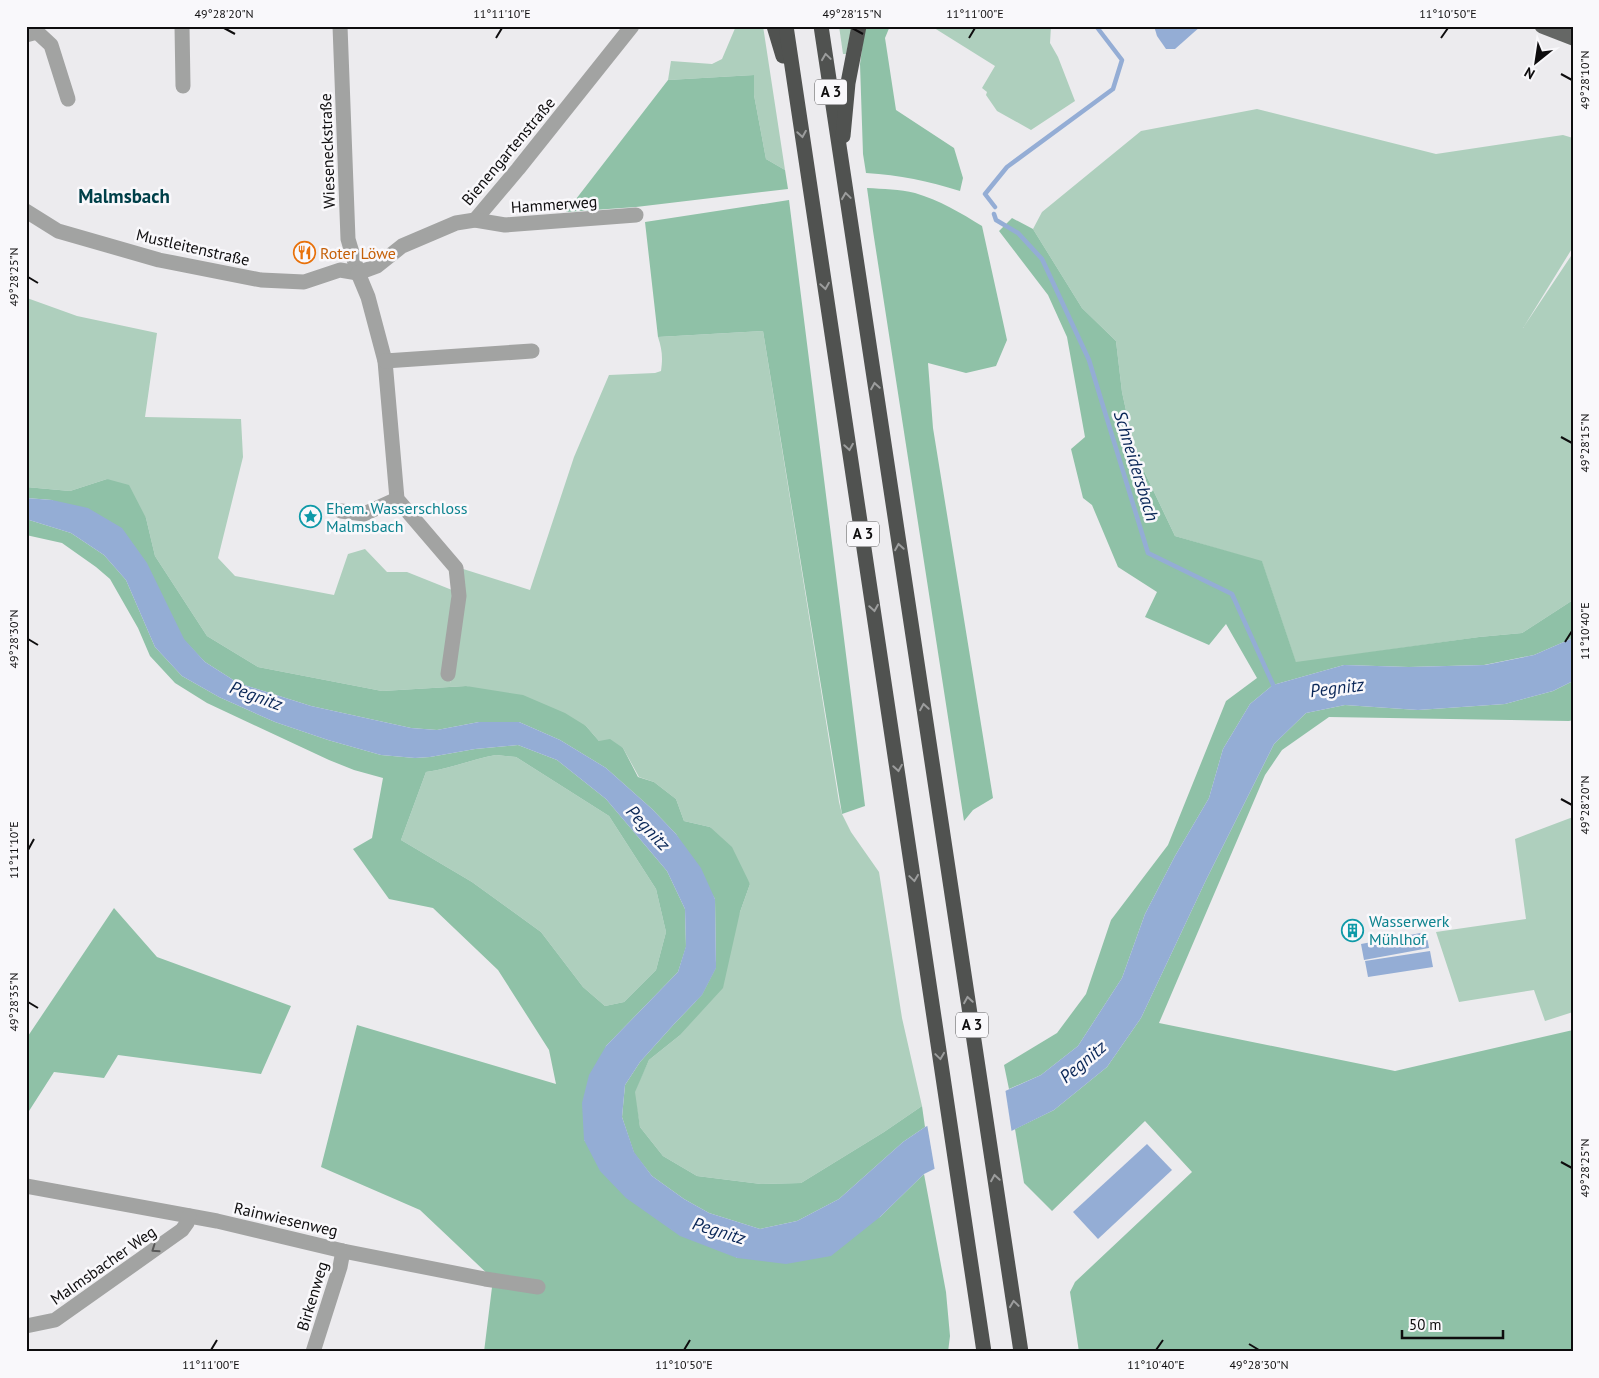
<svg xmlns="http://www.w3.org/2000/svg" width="1599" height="1378" font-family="'PT Sans',sans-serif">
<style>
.green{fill:#aecfbd}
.forest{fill:#8fc1a7;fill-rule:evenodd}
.water{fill:#94add5}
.pier{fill:#ecebee}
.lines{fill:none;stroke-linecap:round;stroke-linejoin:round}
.stream{stroke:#94add5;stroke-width:4.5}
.minor{stroke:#a2a3a2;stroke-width:15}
.major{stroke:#656765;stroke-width:15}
.highway{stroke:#505250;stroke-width:15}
.oneway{stroke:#9c9d9d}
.oneway2{stroke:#585858}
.ticks{fill:none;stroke:#0e0d0e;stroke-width:2}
.labels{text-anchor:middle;stroke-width:5;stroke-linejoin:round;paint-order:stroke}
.shield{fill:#f9f8fb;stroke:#545455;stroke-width:1}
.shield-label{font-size:15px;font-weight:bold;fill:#0e0d0e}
.street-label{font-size:16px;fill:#0e0d0e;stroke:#f9f8fb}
.food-label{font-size:16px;fill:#c56008;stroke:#f9f8fb;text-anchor:start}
.culture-label{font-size:16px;fill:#0d838f;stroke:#f9f8fb;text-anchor:start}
.water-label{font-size:18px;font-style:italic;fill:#092657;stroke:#f9f8fb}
.quarter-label{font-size:19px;font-weight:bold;fill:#004049;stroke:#f9f8fb}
.neatline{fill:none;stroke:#0e0d0e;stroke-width:2}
.ticks-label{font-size:12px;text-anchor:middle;fill:#0e0d0e}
</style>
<rect width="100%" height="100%" fill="#ecebee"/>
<g class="green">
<path d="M736,26H763L785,170L766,159L754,95V75L668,80L671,61L712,64L722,59Z"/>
<path d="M839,26H852L846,54H843Z"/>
<path d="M931,26H1051L1050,43L1058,57L1075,101L1031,130L997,111L986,95L987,92L982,88L995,66Z"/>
<path d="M1257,109L1436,154L1563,135L1573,138V247L1523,328L1573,253V600L1522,633L1479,637L1296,663L1262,562L1175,536L1135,452L1122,392L1116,341L1082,308L1033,229L1042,212L1141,131Z"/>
<path d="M27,298L77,316L157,333L145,417L241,419L243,457L218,558L235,576L334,595L348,554L365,549L387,572H407L452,590L450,683L462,612L460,568L530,590L574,457L609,375L655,373L661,371C663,358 662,349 658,337L763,331L839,802L842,814L851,832L879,872L902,1018L922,1106L884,1132L801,1183L761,1184L697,1176L663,1156L640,1127L634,1092L649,1060L679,1036L740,912L750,884L710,827L684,821L676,799L654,782L639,777L623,748L599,741L586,726L466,686L382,691L258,667L207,636L155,556L146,518L107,479L70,491L26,487Z"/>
<path d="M496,755L516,757L609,816L656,889L666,932L656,970L624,1002L605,1006L583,987L541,932L472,882L401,840L426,772C450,769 472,759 496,755Z"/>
<path d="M1573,817V1012L1545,1021L1534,990L1459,1002L1436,932L1526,919L1515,839Z"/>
</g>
<g class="forest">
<path d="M865,26H890L885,38L896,110L954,148L963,178L960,191C928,181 900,175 866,173L863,154L860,64Z"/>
<path d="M754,75V95L766,159L785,170L788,189L636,207L566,212L668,80Z"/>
<path d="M867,188C883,189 900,189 915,193C939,200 961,213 982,226L1007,340L996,366L966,373L928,363L933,428L993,798L973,810L964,821L873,231Z"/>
<path d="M789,200L865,806L842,814L763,331L658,337L645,222Z"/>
<path d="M1012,218L1033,229L1082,308L1116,341L1122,392L1135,452L1175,536L1262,561L1296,662L1479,637L1522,633L1573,600V638L1534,655L1484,665L1409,667L1344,665L1273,685L1250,704L1223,749L1209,798L1175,856L1145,914L1122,978L1078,1046L1041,1075L1009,1089L1004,1065L1057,1033L1086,994L1111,920L1168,845L1226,701L1257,678L1226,624L1209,645L1145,617L1157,592L1118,567L1092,505L1083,498L1071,449L1085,437L1067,337L1048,295L999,231Z"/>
<path d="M107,479L129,485L146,518L155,556L207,636L258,667L382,691L466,686L523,695L565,713L586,726L599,741L610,739L623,748L638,777L654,782L676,799L684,821L710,827L732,847L750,884L740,912L723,988L679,1036L649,1060L635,1092L640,1127L663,1156L697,1176L761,1184L801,1183L884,1132L922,1106L925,1127L903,1142L839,1199L797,1221L760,1229L709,1213L684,1199L652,1176L634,1153L622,1117L625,1085L640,1062L675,1023L702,995L716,968L715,899L676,834L652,809L606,768L560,740L519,722H479L437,730L411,728L311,706L238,683L205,662L183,639L170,613L52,500L26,498V487L70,491Z"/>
<path d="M26,519L71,533L104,555L126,580L155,647L182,676L219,697L275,722L328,740L381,755L415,758L430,757L475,749L518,745L557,760L606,799L667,871L685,909L686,947L678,972L606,1046L584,1140L737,1258L880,1217L924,1174L946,1292L950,1336L948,1352H484L493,1279L420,1210L321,1167L357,1025L556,1084L549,1050L498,970L433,908L389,899L353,849L372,838L383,778L354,770L329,760L207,703L175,683L150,656L138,628L110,579L96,567L62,543L26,535ZM496,755L516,757L609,816L656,889L666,932L656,970L624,1002L605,1006L583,987L541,932L472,882L401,840L426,772C450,769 472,759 496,755Z"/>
<path d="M1573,681V720L1569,721L1329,717L1282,750L1265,775L1159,1023L1395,1071L1573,1030V1352H1079L1070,1292L1075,1282L1192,1172L1145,1121L1052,1211L1024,1183L1015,1129L1054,1110L1107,1067L1141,1018L1206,880L1274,744L1306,713L1345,705L1418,710L1505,704L1553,691Z"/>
<path d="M114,908L157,957L291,1006L261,1074L118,1055L104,1078L54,1072L29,1111L26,1110V1039Z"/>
</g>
<g class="water">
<path d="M1154,26H1201L1175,49H1166L1157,36Z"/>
<path d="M26,498L52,500L88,508L122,528L147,563L184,639L205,662L238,683L311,706L411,728L437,730L479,722H519L560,740L606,768L652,809L676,834L701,868L715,899L716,968L702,995L675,1023L640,1062L625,1085L622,1117L634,1152L652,1176L684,1199L709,1213L760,1229L797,1221L839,1199L903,1142L925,1127L1041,1075L1078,1046L1122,978L1145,914L1175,856L1209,798L1223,749L1250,704L1273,685L1344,665L1409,667L1485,665L1534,655L1573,638V681L1553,691L1505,704L1418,710L1345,705L1306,713L1274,744L1206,880L1141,1018L1107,1067L1054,1110L924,1174L880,1217L831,1256L786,1264L737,1258L680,1236L626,1198L600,1171L584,1140L582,1103L589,1075L606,1046L678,972L686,946L685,909L667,871L606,799L557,760L518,745L475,749L430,757L415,758L381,755L328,740L275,722L219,697L182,676L155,647L126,580L104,555L71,533L26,519Z"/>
<path d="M1426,932L1429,948L1364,960L1361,944Z"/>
<path d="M1430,951L1433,967L1368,977L1365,961Z"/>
<path d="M1147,1144L1172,1170L1098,1239L1073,1212Z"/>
</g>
<path class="pier" d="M1005,1088L1012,1134L935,1171L927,1124Z"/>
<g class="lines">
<g class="stream">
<path d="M995,207L985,194L1007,167L1113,89L1122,60L1096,26"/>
<path d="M994,214L996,220L1018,233L1042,259L1089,360L1148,553L1232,594L1275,689"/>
</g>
<g class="minor">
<path d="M182,26L183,86"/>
<path d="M340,26L348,239L358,273L368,297L385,361L397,499L456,568L459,596L448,674"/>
<path d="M26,35L37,32L51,45L68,99"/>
<path d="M26,211L58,231L159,260L261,280L304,282L340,270L358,273"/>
<path d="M475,220L518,169L632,26"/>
<path d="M358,273L377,266L402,246L456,223L475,220L505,225L636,215"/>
<path d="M385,361L532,351"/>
<path d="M341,511L364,514L397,499"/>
<path d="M26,1186L217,1221L343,1251L485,1279L538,1287"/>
<path d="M26,1326L55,1320L182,1230L187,1223L189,1216"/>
<path d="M313,1352L340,1267L343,1251"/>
</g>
<path class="major" d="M1542,26L1573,38"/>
<g class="highway">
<path d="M774,26L783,56"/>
<path d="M786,26L984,1352"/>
<path d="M821,26L1021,1352"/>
<path d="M843,136L848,83L859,26"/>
</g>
</g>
<defs><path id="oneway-chevron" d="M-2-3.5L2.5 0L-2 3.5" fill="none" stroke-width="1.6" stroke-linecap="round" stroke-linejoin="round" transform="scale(1.25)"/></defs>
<g class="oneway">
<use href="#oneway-chevron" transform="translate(826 57) rotate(-98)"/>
<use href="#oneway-chevron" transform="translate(802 134) rotate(81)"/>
<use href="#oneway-chevron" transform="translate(846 196) rotate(-98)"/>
<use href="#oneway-chevron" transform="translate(825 286) rotate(81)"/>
<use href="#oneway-chevron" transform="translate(875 386) rotate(-99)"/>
<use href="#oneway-chevron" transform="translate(849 447) rotate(81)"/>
<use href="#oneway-chevron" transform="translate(899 547) rotate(-99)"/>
<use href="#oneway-chevron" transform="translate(874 608) rotate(81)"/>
<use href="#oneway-chevron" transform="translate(924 707) rotate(-99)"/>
<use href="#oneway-chevron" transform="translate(898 768) rotate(81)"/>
<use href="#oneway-chevron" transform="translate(914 878) rotate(82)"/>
<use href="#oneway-chevron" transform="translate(968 1000) rotate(-99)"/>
<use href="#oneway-chevron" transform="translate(940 1056) rotate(82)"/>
<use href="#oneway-chevron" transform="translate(995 1178) rotate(-99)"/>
<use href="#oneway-chevron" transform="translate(1014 1304) rotate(-98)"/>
</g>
<use class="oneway2" href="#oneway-chevron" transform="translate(155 1249) rotate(145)"/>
<path class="ticks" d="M224,28L235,34M852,28L863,34M496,38L502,28M969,38L975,28M1441,38L1448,28M1561,74L1572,80M28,277L38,283M1561,437L1572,443M28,639L38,645M1565,642L1572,631M1561,799L1572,805M28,850L34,839M28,1002L38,1008M1561,1162L1572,1168M1249,1344L1259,1350M211,1350L217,1340M684,1350L690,1340M1156,1350L1163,1340"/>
<defs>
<symbol id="restaurant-ring" viewBox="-11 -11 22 22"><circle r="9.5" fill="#f9f8fb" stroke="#e8710a" stroke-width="1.5"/><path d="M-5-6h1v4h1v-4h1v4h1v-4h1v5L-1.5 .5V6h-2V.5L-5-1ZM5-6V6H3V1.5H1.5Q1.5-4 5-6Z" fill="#e8710a"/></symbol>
<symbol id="sight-ring" viewBox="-11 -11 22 22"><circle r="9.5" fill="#f9f8fb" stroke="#0f9aa8" stroke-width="1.5"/><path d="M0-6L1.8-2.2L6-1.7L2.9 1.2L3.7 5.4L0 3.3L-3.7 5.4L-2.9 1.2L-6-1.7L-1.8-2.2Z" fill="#0f9aa8"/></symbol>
<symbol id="building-ring" viewBox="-11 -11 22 22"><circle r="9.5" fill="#f9f8fb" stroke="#0f9aa8" stroke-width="1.5"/><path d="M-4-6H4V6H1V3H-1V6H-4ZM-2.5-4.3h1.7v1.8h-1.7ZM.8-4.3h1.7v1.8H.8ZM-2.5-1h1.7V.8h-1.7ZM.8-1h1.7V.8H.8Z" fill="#0f9aa8"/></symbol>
</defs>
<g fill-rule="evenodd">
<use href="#restaurant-ring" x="292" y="240" width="25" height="25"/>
<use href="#sight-ring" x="298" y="504" width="25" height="25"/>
<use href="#building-ring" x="1340" y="918" width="25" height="25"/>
</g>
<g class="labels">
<g class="shield">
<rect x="815" y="79.5" width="32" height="25" rx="4"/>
<rect x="847" y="521.5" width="32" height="25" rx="4"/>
<rect x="956" y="1012.5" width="32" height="25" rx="4"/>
</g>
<g class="shield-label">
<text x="831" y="97">A 3</text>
<text x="863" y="539">A 3</text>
<text x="972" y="1030">A 3</text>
</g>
<g class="street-label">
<text transform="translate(327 151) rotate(-92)" y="6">Wieseneckstraße</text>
<text transform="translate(508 151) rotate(-50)" y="6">Bienengartenstraße</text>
<text transform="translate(554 204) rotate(-4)" y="6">Hammerweg</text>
<text transform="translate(193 247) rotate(13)" y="6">Mustleitenstraße</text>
<text transform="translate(286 1219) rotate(13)" y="6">Rainwiesenweg</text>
<text transform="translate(103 1265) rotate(-35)" y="6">Malmsbacher Weg</text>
<text transform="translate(312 1296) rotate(-73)" y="6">Birkenweg</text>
</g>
<g class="food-label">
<text x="320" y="259">Roter Löwe</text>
</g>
<g class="culture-label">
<text x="326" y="514">Ehem. Wasserschloss<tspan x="326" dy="18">Malmsbach</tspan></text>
<text x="1369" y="927">Wasserwerk<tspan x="1369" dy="18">Mühlhof</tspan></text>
</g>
<g class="water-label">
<text transform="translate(1136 466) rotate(73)" y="6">Schneidersbach</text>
<text transform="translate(1337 688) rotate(-7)" y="6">Pegnitz</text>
<text transform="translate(256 696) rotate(20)" y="6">Pegnitz</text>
<text transform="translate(648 828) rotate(47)" y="6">Pegnitz</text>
<text transform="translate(1083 1062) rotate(-40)" y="6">Pegnitz</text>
<text transform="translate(719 1231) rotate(17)" y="6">Pegnitz</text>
</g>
<g class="quarter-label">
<text x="124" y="203">Malmsbach</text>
</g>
</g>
<rect width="1599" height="1378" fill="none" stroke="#f9f8fb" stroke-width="55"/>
<g transform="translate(1536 62) rotate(210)" stroke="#f9f8fb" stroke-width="4" paint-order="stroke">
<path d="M0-4L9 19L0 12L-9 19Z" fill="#0e0d0e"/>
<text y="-8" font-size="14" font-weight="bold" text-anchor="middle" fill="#0e0d0e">N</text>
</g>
<path d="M1402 1330v8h101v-8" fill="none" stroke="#0e0d0e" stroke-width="2.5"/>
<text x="1409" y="1330" font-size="15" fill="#0e0d0e" stroke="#f9f8fb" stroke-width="4" paint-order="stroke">50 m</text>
<rect x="28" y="28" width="1544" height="1322" class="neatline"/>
<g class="ticks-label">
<text x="224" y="18">49°28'20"N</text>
<text x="502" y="18">11°11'10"E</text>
<text x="852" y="18">49°28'15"N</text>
<text x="975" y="18">11°11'00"E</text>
<text x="1448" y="18">11°10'50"E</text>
<text transform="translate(1585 80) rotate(-90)" y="4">49°28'10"N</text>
<text transform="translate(14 277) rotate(-90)" y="4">49°28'25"N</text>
<text transform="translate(1585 443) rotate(-90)" y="4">49°28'15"N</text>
<text transform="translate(1585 631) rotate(-90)" y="4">11°10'40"E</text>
<text transform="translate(14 639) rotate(-90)" y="4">49°28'30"N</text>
<text transform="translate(1585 805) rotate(-90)" y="4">49°28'20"N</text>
<text transform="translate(14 850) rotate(-90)" y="4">11°11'10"E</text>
<text transform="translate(14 1002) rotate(-90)" y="4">49°28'35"N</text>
<text transform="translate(1585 1168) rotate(-90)" y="4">49°28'25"N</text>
<text x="211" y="1369">11°11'00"E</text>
<text x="684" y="1369">11°10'50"E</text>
<text x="1156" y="1369">11°10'40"E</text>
<text x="1259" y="1369">49°28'30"N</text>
</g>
</svg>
